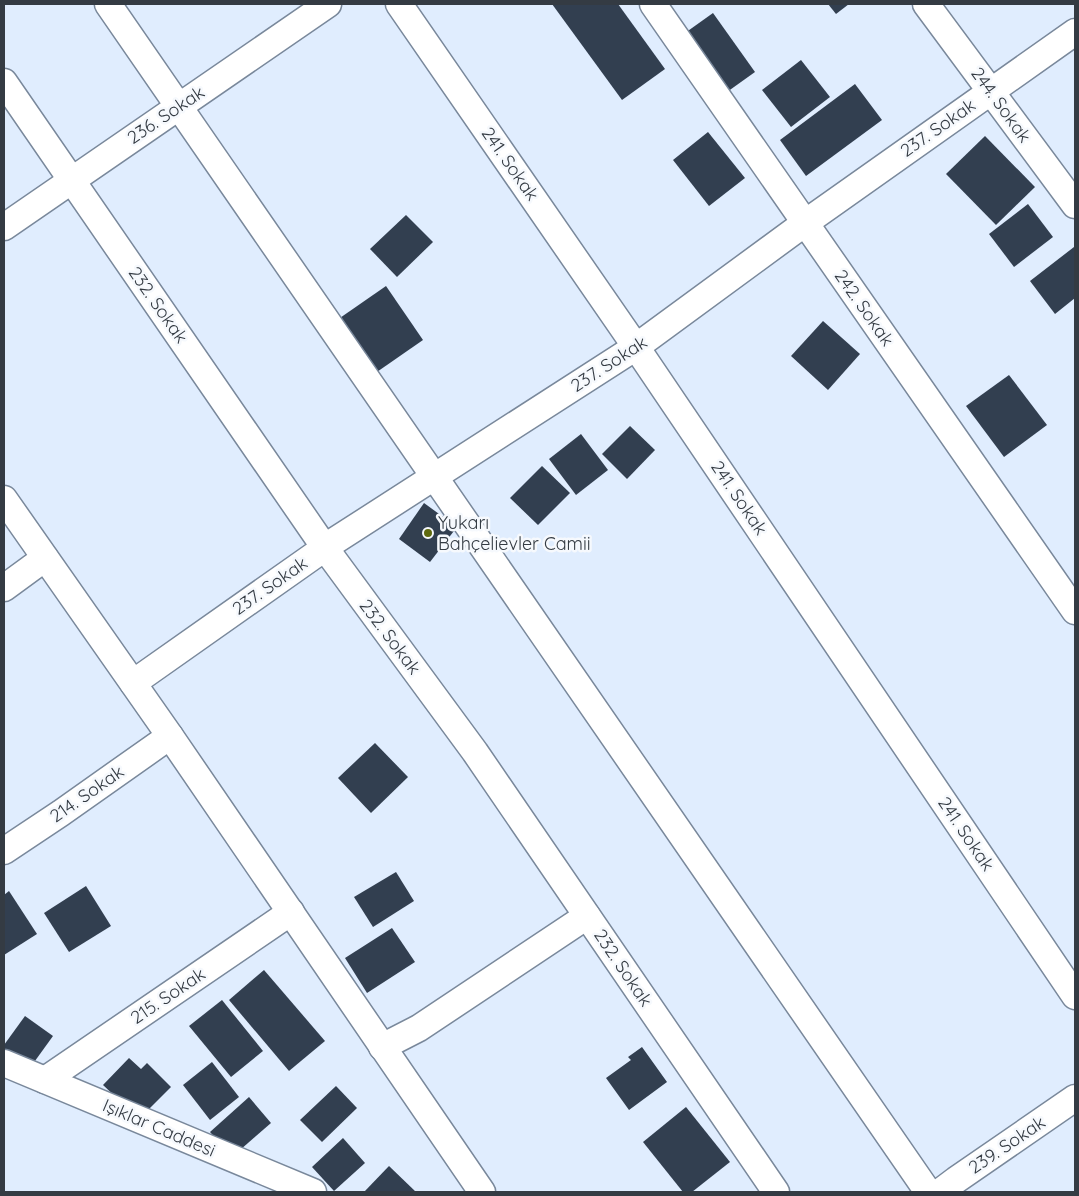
<svg xmlns="http://www.w3.org/2000/svg" width="1079" height="1196" font-family="Quicksand,sans-serif">
<style>
.building{fill:#323f50}
.lines{fill:none;stroke-linecap:round;stroke-linejoin:round}
.minor-casing{stroke:#79889b;stroke-width:29}
.minor{stroke:#fff;stroke-width:26}
.poi-dot{fill:#5f6a0f;stroke:#f6f9fd;stroke-width:2}
.labels{text-anchor:middle;stroke-width:5;stroke-linejoin:round;paint-order:stroke}
.street-label{font-size:18px;fill:#343b43;stroke:#f6f9fd}
.poi-label{font-size:18px;fill:#343b43;stroke:#f6f9fd;text-anchor:start}
</style>
<rect width="100%" height="100%" fill="#e0edfe"/>
<g class="building">
<path d="M552,4H618L665,69L622,100Z"/>
<path d="M828,4H849L836,14Z"/>
<path d="M713,13L755,72L727,92L685,33Z"/>
<path d="M801,60L830,97L791,127L762,90Z"/>
<path d="M855,84L882,120L806,176L780,140Z"/>
<path d="M708,132L745,178L709,206L673,160Z"/>
<path d="M985,136L1035,187L996,225L946,174Z"/>
<path d="M1028,204L1053,237L1014,267L989,234Z"/>
<path d="M406,215L433,242L397,277L370,249Z"/>
<path d="M1074,247L1075,249V298L1055,314L1030,281Z"/>
<path d="M386,286L423,340L374,374L337,320Z"/>
<path d="M823,321L860,354L828,390L791,356Z"/>
<path d="M1009,375L1047,425L1004,457L966,406Z"/>
<path d="M630,426L655,450L627,479L602,454Z"/>
<path d="M581,434L608,470L576,495L549,459Z"/>
<path d="M542,466L570,493L538,525L510,498Z"/>
<path d="M424,503L457,527L430,562L399,539Z"/>
<path d="M375,743L408,777L371,813L338,778Z"/>
<path d="M396,872L414,901L373,927L354,897Z"/>
<path d="M86,886L111,926L69,952L44,913Z"/>
<path d="M9,891L37,934L4,955V895Z"/>
<path d="M392,928L415,962L367,993L345,958Z"/>
<path d="M264,970L325,1041L289,1071L229,1000Z"/>
<path d="M222,1000L263,1051L231,1077L189,1026Z"/>
<path d="M25,1016L53,1036L27,1072L4,1055V1045Z"/>
<path d="M642,1047L667,1082L629,1110L606,1078L631,1060L628,1057Z"/>
<path d="M129,1058L141,1069L147,1063L171,1087L139,1119L103,1085Z"/>
<path d="M212,1062L239,1097L210,1120L183,1085Z"/>
<path d="M336,1086L357,1108L322,1142L300,1120Z"/>
<path d="M249,1097L271,1123L232,1157L210,1132Z"/>
<path d="M686,1107L730,1162L692,1192H683L643,1142Z"/>
<path d="M343,1138L365,1163L334,1191L312,1167Z"/>
<path d="M389,1166L416,1192H364Z"/>
</g>
<g class="lines">
<defs>
<g id="minor">
<path d="M108,4L928,1192"/>
<path d="M399,4L636,347L1075,996"/>
<path d="M653,4L1075,611"/>
<path d="M926,4L1075,205"/>
<path d="M4,82L325,548L475,752L776,1192"/>
<path d="M4,227L328,4"/>
<path d="M4,499L170,736L482,1192"/>
<path d="M4,588L45,558"/>
<path d="M133,683L336,540L636,347L805,223L1075,32"/>
<path d="M4,851L61,813L170,736"/>
<path d="M382,1047L419,1028L587,916"/>
<path d="M4,1063L313,1192"/>
<path d="M45,1080L291,912"/>
<path d="M940,1192L956,1180L1075,1098"/>
</g>
</defs>
<use href="#minor" class="minor-casing"/>
<use href="#minor" class="minor"/>
</g>
<circle class="poi-dot" cx="428" cy="533" r="5"/>
<g class="labels">
<g class="street-label">
<text transform="translate(1001 105) rotate(54)" y="6">244. Sokak</text>
<text transform="translate(166 115) rotate(-34)" y="6">236. Sokak</text>
<text transform="translate(938 128) rotate(-35)" y="6">237. Sokak</text>
<text transform="translate(510 164) rotate(55)" y="6">241. Sokak</text>
<text transform="translate(158 305) rotate(55)" y="6">232. Sokak</text>
<text transform="translate(864 308) rotate(55)" y="6">242. Sokak</text>
<text transform="translate(609 364) rotate(-33)" y="6">237. Sokak</text>
<text transform="translate(739 498) rotate(56)" y="6">241. Sokak</text>
<text transform="translate(270 586) rotate(-35)" y="6">237. Sokak</text>
<text transform="translate(390 637) rotate(53)" y="6">232. Sokak</text>
<text transform="translate(87 794) rotate(-35)" y="6">214. Sokak</text>
<text transform="translate(966 834) rotate(56)" y="6">241. Sokak</text>
<text transform="translate(623 968) rotate(56)" y="6">232. Sokak</text>
<text transform="translate(168 996) rotate(-34)" y="6">215. Sokak</text>
<text transform="translate(159 1128) rotate(23)" y="6">Işıklar Caddesi</text>
<text transform="translate(1007 1145) rotate(-34)" y="6">239. Sokak</text>
</g>
<g class="poi-label">
<text x="438" y="529">Yukarı<tspan x="438" dy="21">Bahçelievler Camii</tspan></text>
</g>
</g>
<rect width="1079" height="1196" fill="none" stroke="#343b43" stroke-width="10"/>
</svg>
